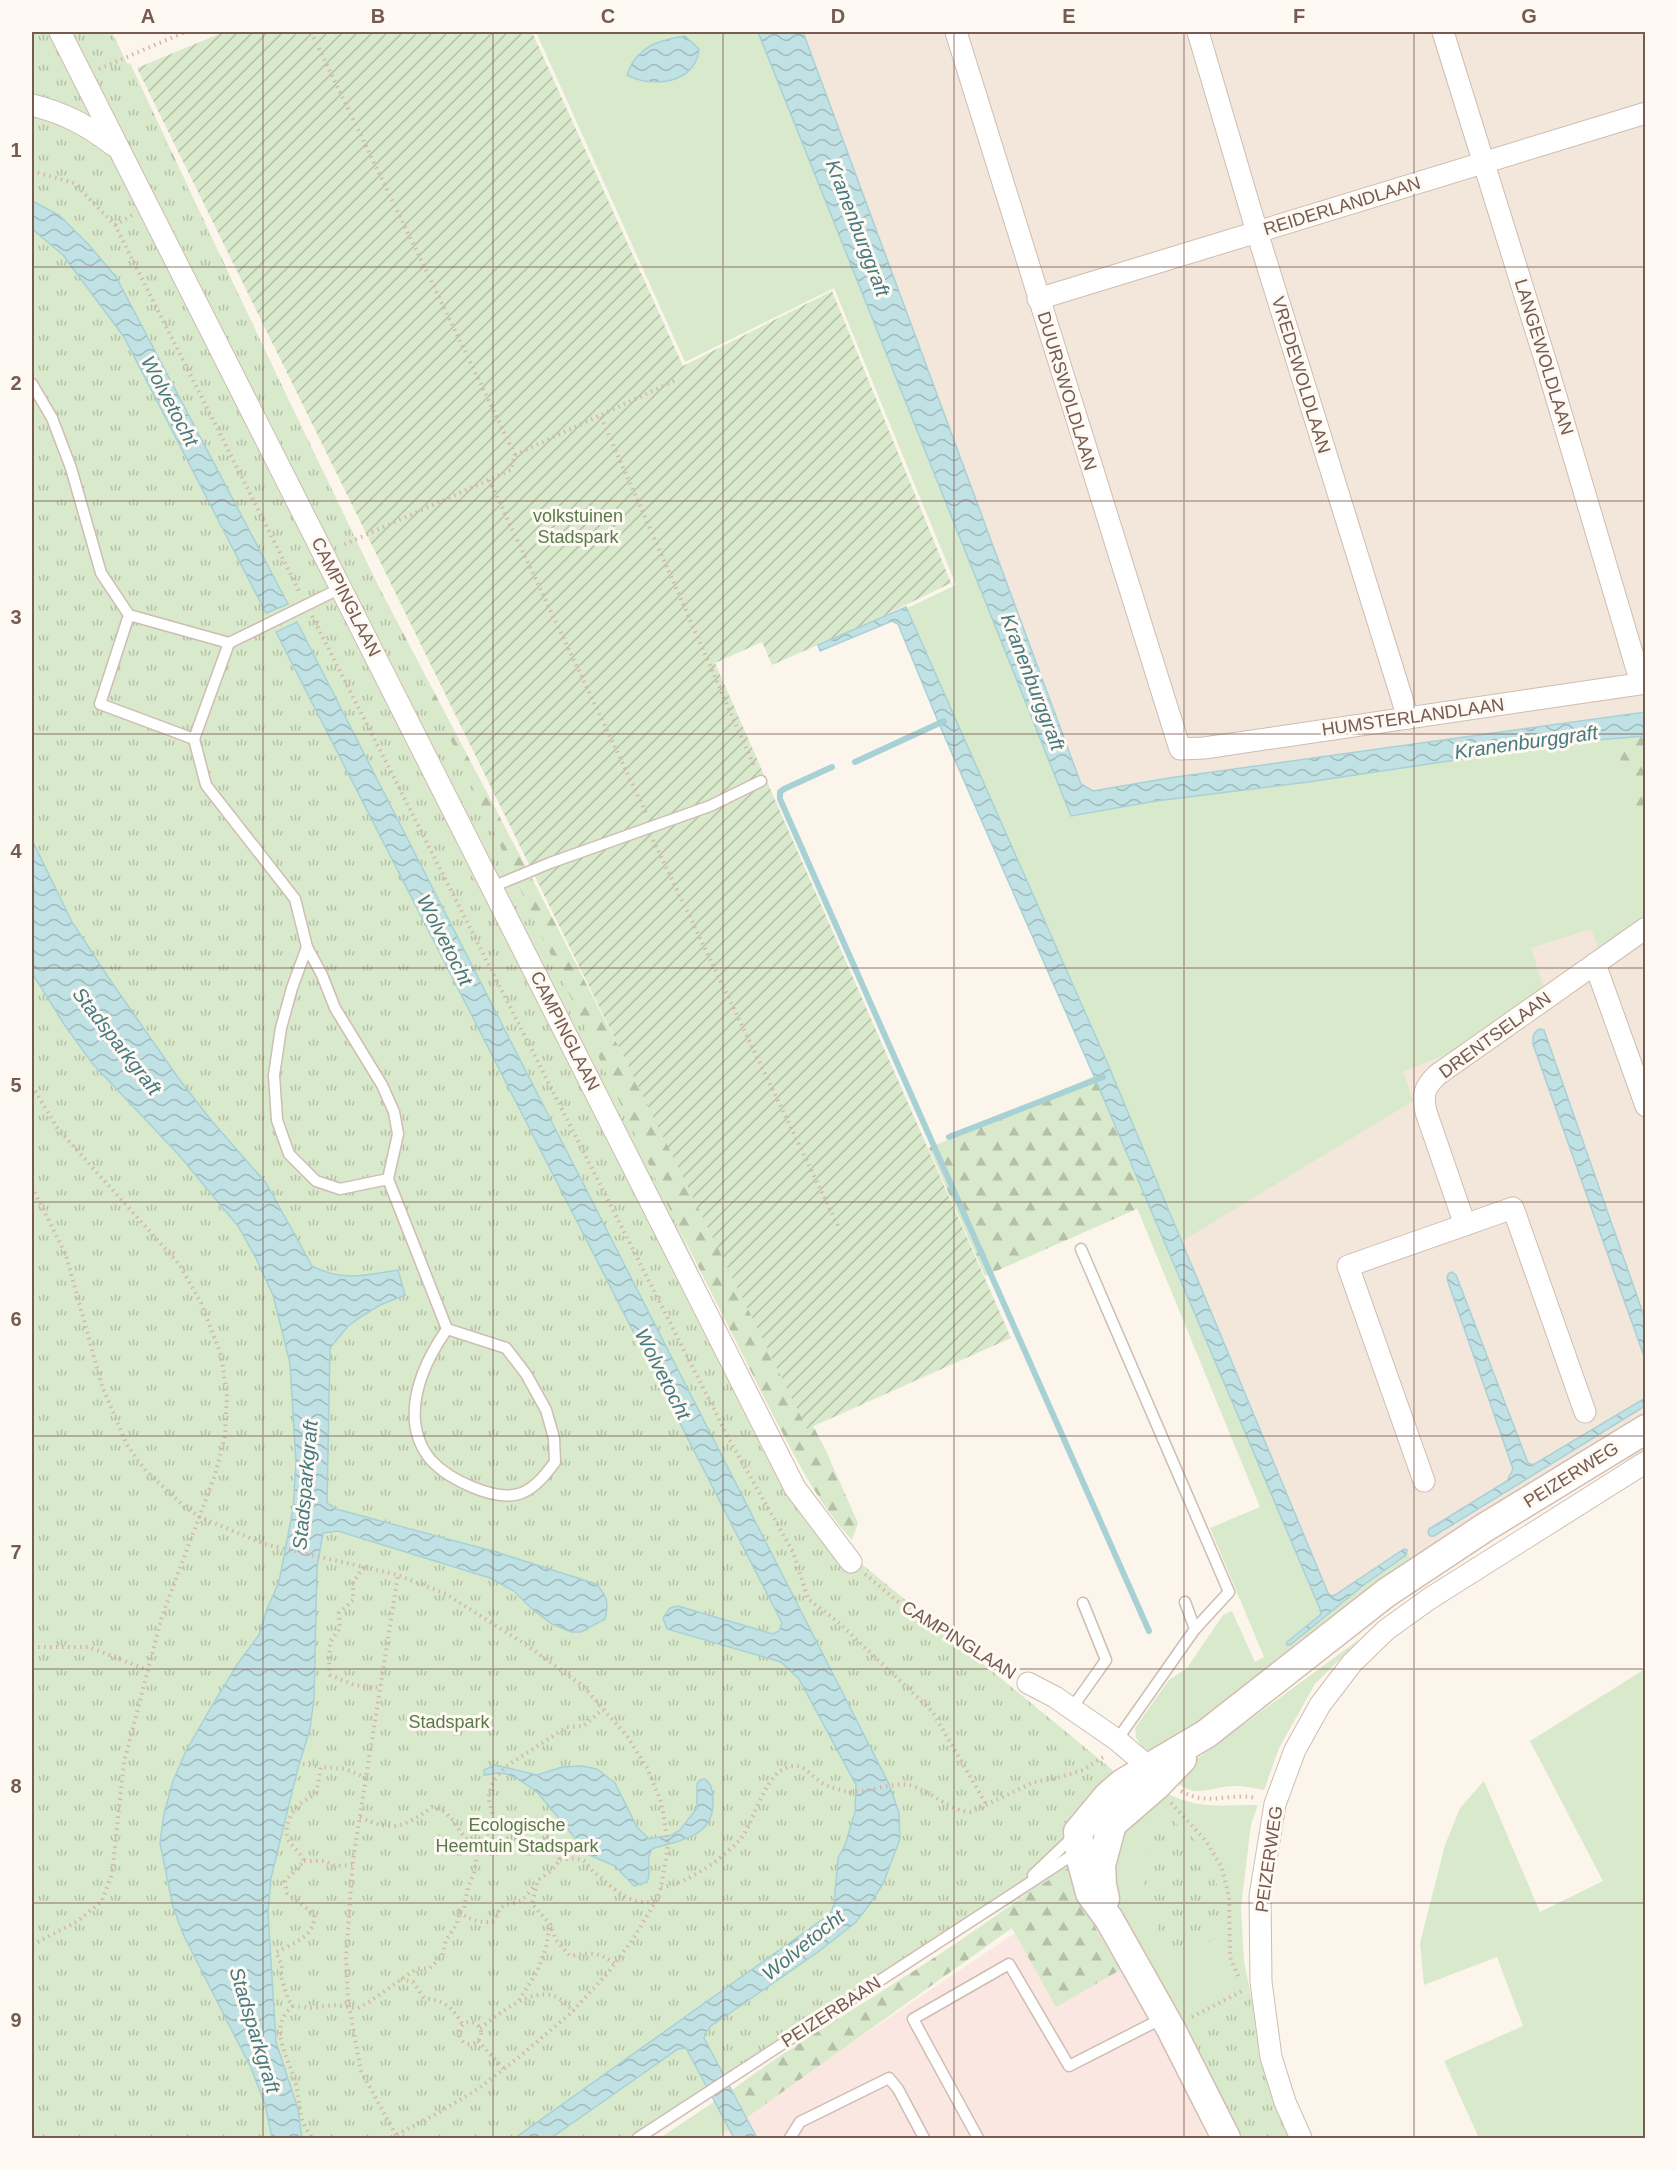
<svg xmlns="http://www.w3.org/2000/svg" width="1677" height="2170" font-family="Helvetica,sans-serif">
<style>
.residential{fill:#f3e6db}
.commercial{fill:#fbe7e1}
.grass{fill:#d9e9cb;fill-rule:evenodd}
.forest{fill:url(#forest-firs)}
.park{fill:url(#park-tufts)}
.garden{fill:url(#garden-furrows)}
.water{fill:url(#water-waves);stroke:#a8d1d6;stroke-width:1.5}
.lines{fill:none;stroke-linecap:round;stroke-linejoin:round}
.stream{stroke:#a8d1d6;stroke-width:6}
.lane-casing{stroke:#cebdb2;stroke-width:13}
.street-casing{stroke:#cebdb2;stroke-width:23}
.secondary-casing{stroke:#d3beb2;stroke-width:31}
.path{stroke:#d5b7a8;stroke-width:4;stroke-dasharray:1.5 4.5;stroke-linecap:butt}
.lane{stroke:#fff;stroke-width:10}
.street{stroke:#fff;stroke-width:21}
.secondary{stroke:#fff;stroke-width:28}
.grid{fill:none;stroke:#765b50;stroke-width:1.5;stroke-opacity:0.55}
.labels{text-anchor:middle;stroke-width:6;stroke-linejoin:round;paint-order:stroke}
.street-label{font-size:18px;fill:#765b50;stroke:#fef9f3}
.park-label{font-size:18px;fill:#5a7a49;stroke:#fef9f3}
.water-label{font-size:20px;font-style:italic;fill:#477a80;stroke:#fef9f3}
.neatline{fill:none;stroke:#765b50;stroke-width:2}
.grid-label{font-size:20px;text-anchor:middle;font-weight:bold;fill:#765b50}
</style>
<defs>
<pattern id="forest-firs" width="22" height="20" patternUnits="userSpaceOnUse" patternTransform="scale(1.5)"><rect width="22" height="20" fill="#d9e9cb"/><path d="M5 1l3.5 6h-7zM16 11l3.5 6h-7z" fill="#b5c0a7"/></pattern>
<pattern id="park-tufts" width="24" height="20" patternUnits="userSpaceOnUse" patternTransform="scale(1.5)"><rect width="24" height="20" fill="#d9e9cb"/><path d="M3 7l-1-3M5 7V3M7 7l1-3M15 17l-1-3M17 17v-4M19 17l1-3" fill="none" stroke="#b5c0a7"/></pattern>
<pattern id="garden-furrows" width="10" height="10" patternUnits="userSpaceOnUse" patternTransform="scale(1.5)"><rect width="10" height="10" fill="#d9e9cb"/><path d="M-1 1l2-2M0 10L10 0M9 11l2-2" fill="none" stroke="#b5c0a7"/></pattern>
<pattern id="water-waves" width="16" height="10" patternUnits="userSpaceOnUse" patternTransform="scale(1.5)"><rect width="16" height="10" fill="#c1e2e5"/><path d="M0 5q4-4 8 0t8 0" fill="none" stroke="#a1babc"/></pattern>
</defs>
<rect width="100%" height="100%" fill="#fcf5ec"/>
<path class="residential" d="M792,32H1645V1450L1324,1615L1184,1244L1052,846Z"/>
<path class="commercial" d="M1079,1890L1169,2050L1207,2138H710Z"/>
<g class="grass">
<path d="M536,32H758L1071,816L1156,801L1620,737V758L1645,830V918L1599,951L1591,929L1531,948L1545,992L1460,1049L1403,1071L1413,1101L1182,1241L1107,1062L1000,819H991L903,610L956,585L834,288L685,362ZM665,39L691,70L674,79L653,83L639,52Z"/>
<path d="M1148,1204L1320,1609L1321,1614L1319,1616L1287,1642V1644L1407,1553L1414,1563L1171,1748L1150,1752L1143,1748L1136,1738L1135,1728L1169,1680L1187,1668L1223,1615L1232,1611L1255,1662L1264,1657L1210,1528L1260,1507L1137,1208Z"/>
<path d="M1361,1638L1315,1684L1279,1748L1264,1790C1254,1788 1244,1786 1235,1786C1210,1786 1192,1802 1172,1777Z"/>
<path d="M1645,1669V2138H1479L1444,2061L1523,2026L1497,1957L1424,1985L1420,1943L1445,1845L1460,1808L1484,1781L1540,1912L1603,1881L1530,1741Z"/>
<path d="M1162,1791C1198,1810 1219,1805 1258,1805L1251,1824L1241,1907L1244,1961L1250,1991L1187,2030L1133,1935L1109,1884L1101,1844Z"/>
<path d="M715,2101L729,2129L716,2138H660Z"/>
</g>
<g class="forest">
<path d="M130,63L350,532L535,884L826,1451L858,1523L852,1540C818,1504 797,1460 774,1417L344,564L123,66Z"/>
<path d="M1645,736V830L1620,758V737Z"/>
<path d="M1094,1076L1148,1204L985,1276L929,1148Z"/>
<path d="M1073,1861L1101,1923L1095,1927L1120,1970L1056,2007L1012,1928L746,2118L732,2090C793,2044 859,2007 923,1965C974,1932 1023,1897 1073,1861Z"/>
</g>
<g class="park">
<path d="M32,32H112L398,627L819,1529L1132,1786L1112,1841L633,2138H32Z"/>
<path d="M1167,1815L1203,1847L1225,1907L1223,1936L1169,1958L1147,1900L1142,1867L1155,1825Z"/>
<path d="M1250,1991L1265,2067L1291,2138H1243L1187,2030Z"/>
</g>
<path class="garden" d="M224,32H532L683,366L832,291L951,583L879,618L772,665L762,642L715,663L1011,1338L807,1429L137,68Z"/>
<g class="water">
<path d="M758,32H803L1081,784L1093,791L1169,778L1645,712V736L1583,741L1308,782L1156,801L1071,816Z"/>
<path d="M685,36L699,49C696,83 653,89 627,75C636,47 658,40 685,36Z"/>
<path d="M32,201L59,215L89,245L116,277L288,604L266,613L124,337L63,255L32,229Z"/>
<path d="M906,607L1107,1062L1328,1593L1332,1596L1335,1595L1404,1549L1407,1550L1406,1555L1365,1584L1290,1645H1287V1642L1319,1616L1321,1614L1320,1609L1100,1090L940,726L898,624L892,621L820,651L818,645Z"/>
<path d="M297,622L889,1784L899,1813L900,1839L883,1884L869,1905L856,1922L818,1952L711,2026L706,2032L704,2038L757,2138H734L686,2048L678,2049L551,2138H515L830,1914L834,1905L838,1858L845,1845L855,1812L856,1785L799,1679L781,1662L667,1629L663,1618L670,1608L678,1606L773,1634L779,1631L782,1623L276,632Z"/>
<path d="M32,840L72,922L108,977L179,1079L211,1120L266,1183L312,1266C342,1282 367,1275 398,1270L405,1295L380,1305L362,1316L348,1326L330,1348L327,1503L336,1509L496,1552L596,1584C607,1595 609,1603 605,1619L581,1632H571L552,1624L532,1609L514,1591L490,1578L338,1531L323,1533L317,1567L314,1698L310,1729L298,1768L271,1878L268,1912L276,2042L298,2109L302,2138H272L265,2104L251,2068L184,1936L173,1907L160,1843L164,1814L173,1781L186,1751L213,1704L239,1662L259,1635L267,1609L279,1582L293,1509L296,1463L290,1363L273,1295L256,1258L238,1226L178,1154L92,1063L64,1024L32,973Z"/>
<path d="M1540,1029L1544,1030L1645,1319V1359L1533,1044C1533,1037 1532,1033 1540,1029Z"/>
<path d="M1452,1272L1456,1275L1528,1463L1533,1465L1645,1398V1406L1434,1536H1430L1428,1533L1429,1529L1507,1481L1513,1469L1447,1279L1448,1274Z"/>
<path d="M495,1765L537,1775L562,1767L581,1766L597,1769L615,1783L637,1827L649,1839L672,1835L680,1830L697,1808V1784L700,1780L704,1779C712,1783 713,1792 713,1800C715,1838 679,1840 652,1849C644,1860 653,1871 647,1882L634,1886L615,1866L589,1855L538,1793C527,1785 513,1773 498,1773C493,1773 489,1775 484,1775V1770Z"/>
</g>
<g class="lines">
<g class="stream">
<path d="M855,762L944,721"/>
<path d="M832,767L784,789L780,792V799L1149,1631"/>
<path d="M949,1137L1103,1077"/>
</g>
<defs>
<g id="lane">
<path d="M32,384L52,418L71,468L101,573L129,615L100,704L194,739L206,785L295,899L307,947L322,975L335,1008L382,1085L394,1112L398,1134L388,1179L447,1329L506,1348L526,1374L546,1410L554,1438L555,1462C546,1474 536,1487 522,1493C496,1503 448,1479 431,1460C422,1450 416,1435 415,1422C412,1389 429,1355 447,1329"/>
<path d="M129,615L229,643L194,739"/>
<path d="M229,643L341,588"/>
<path d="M492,887L550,863L710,806L761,781"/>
<path d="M307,947L292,988L281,1028L274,1075L277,1120L289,1154L316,1181L340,1189L388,1179"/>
<path d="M1081,1249L1229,1592L1195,1629"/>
<path d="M1072,1708L1106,1660L1083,1603"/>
<path d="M1117,1740L1195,1629L1185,1602"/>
<path d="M1033,1875L1076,1834"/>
<path d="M638,2138L1077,1852"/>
<path d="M790,2138L800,2122L889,2078L898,2089L924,2138"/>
<path d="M978,2138L913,2019L1009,1964L1069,2066L1163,2018"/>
</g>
<g id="street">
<path d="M60,32L795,1488L851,1562"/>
<path d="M956,32L1180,749L1204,748L1646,683"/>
<path d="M1198,32L1257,232L1408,718"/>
<path d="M1443,32L1547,366L1641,683"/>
<path d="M32,105C64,113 87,125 113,145"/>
<path d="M1038,299L1646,113"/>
<path d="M1595,964L1646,1106"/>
<path d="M1465,1225L1426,1112C1422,1095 1424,1088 1437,1075L1646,928"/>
<path d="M1424,1481L1348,1266L1513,1208L1585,1412"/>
<path d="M1028,1683L1055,1697L1117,1740L1159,1776"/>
<path d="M1301,2138L1285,2102L1271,2057L1261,1982L1260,1896L1275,1804L1295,1750L1320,1705L1352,1663L1386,1630L1429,1599L1646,1462"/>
</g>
<g id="secondary">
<path d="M1105,1899L1102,1885L1101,1865L1112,1824L1156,1786L1182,1759"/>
<path d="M1226,2138L1171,2029L1109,1919L1090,1893L1081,1859L1078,1832L1108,1796L1123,1783L1206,1734L1386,1593L1484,1528L1646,1429"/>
</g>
</defs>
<use href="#lane" class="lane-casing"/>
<use href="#street" class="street-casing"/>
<use href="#secondary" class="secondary-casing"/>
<g class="path">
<path d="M311,32L515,455L511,470L341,546"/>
<path d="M1644,32L1646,36"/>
<path d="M99,69L185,32"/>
<path d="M32,171L74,183L115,225L300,593"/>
<path d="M115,225L132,215"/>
<path d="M601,417L755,768"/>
<path d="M515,455L678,379"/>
<path d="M489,480L646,813"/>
<path d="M312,616L729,1439L793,1552L808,1599L838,1622L932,1711L986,1804"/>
<path d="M653,840L839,1228"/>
<path d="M32,1086L58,1129L179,1264L201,1303L221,1355L227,1394L225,1436L215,1475L162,1616L124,1762L112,1874L102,1901L78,1921L32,1945"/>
<path d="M32,1187L66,1255L102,1386L127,1445L146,1471L186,1508L200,1517L264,1544L398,1575L446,1594L525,1644L584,1687L627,1736L647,1768L662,1804L668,1846L661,1887L656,1901L633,1939L607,1974L571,2013L519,2057L478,2089L438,2113L390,2138"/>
<path d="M363,1567L353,1583V1600L339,1613L340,1628L330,1642L329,1662L330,1675L354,1685L381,1688"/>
<path d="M865,1574L914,1615L1013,1674"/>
<path d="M32,1647H89L147,1670"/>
<path d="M303,1764L321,1767"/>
<path d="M366,1778L346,1769L321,1767C319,1774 319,1783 316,1790C313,1797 308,1798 303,1802C292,1809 283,1827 288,1839C292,1848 301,1852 304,1861L285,1881L287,1893L314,1914C317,1936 292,1944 276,1952L282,1966L281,1977L288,1999L293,2006L310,2008L334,2005L358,2008L369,2002L416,1969L430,1968L442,1956L446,1940L457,1924L460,1910L464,1908L468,1888L474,1873L478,1847"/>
<path d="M1181,1791C1210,1807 1228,1792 1256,1798"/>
<path d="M1171,1803L1206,1841L1222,1868L1229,1897L1230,1957L1239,1978"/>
<path d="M360,1817C392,1833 405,1827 432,1807C449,1810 453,1822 463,1835C467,1840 473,1843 478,1847L490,1830L520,1834L535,1831L544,1832L560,1860L551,1871L538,1880L532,1904L550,1924L556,1940L570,1956C589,1953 599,1951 615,1964"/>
<path d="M497,1831L488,1797L493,1782L505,1767L567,1727L584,1726L603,1709"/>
<path d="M560,1860C567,1859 576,1857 584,1861C587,1863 590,1869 594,1872C612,1887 631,1908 656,1901"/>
<path d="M304,1861H324L335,1866L353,1865"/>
<path d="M661,1887C685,1886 732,1853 744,1834C756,1815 767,1768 793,1766C806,1764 816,1782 828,1786C836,1789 846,1792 855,1792C870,1791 894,1782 909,1785C930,1790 951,1812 971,1812L1034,1782L1054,1779L1083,1770L1105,1756"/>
<path d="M459,1912C471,1920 480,1924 495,1921C502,1898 509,1908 523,1899C528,1895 532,1888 536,1884"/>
<path d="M401,1979L413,1982L424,1998C447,2002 451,2006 463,2025"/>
<path d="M519,2000L537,1972L546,1948L550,1925"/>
<path d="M293,2006C269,2025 285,2052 293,2075C299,2090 298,2107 303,2122C305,2128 310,2133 312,2138"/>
<path d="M1192,2017L1244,1990"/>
<circle cx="470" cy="2033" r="11"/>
<path d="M480,2028C500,2014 528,1988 554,1996C561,1998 568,2006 574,2011"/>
<path d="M478,2041L504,2069"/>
<path d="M396,2135L361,2071L348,2000L346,1957L353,1860L398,1575"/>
</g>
<use href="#lane" class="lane"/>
<use href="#street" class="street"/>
<use href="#secondary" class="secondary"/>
</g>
<path class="grid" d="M263,32V2138M493,32V2138M723,32V2138M954,32V2138M1184,32V2138M1414,32V2138M32,267H1646M32,501H1646M32,734H1646M32,968H1646M32,1202H1646M32,1436H1646M32,1669H1646M32,1903H1646"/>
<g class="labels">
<g class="street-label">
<text transform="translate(1342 206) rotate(-17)" y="6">REIDERLANDLAAN</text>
<text transform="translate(1544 357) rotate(73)" y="6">LANGEWOLDLAAN</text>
<text transform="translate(1301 375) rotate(73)" y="6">VREDEWOLDLAAN</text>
<text transform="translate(1067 391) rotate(73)" y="6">DUURSWOLDLAAN</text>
<text transform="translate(346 597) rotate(63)" y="6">CAMPINGLAAN</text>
<text transform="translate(1413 717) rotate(-8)" y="6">HUMSTERLANDLAAN</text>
<text transform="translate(565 1031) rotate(63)" y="6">CAMPINGLAAN</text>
<text transform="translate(1495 1035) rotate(-36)" y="6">DRENTSELAAN</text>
<text transform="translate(1571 1475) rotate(-32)" y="6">PEIZERWEG</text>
<text transform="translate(959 1640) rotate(32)" y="6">CAMPINGLAAN</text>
<text transform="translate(1269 1859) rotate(-82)" y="6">PEIZERWEG</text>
<text transform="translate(831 2012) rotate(-33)" y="6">PEIZERBAAN</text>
</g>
<g class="park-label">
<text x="578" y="522">volkstuinen<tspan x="578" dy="21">Stadspark</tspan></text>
<text x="449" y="1728">Stadspark</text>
<text x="517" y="1831">Ecologische<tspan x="517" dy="21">Heemtuin Stadspark</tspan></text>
</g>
<g class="water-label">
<text transform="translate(858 228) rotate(69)" y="7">Kranenburggraft</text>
<text transform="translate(170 401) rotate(62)" y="7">Wolvetocht</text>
<text transform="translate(1033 682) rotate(69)" y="7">Kranenburggraft</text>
<text transform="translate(1526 742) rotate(-8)" y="7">Kranenburggraft</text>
<text transform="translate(445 940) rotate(63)" y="7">Wolvetocht</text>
<text transform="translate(117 1041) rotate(52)" y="7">Stadsparkgraft</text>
<text transform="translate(663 1374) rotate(63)" y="7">Wolvetocht</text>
<text transform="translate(305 1485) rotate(-85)" y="7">Stadsparkgraft</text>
<text transform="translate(803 1945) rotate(-39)" y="7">Wolvetocht</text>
<text transform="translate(255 2030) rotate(73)" y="7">Stadsparkgraft</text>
</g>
</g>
<rect width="1677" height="2170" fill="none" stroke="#fef9f3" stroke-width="66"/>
<rect x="33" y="33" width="1611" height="2104" class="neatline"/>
<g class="grid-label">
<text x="148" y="23">A</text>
<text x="378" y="23">B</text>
<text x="608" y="23">C</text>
<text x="838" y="23">D</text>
<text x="1069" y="23">E</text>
<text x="1299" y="23">F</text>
<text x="1529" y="23">G</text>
<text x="16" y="157">1</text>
<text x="16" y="390">2</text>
<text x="16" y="624">3</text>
<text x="16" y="858">4</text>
<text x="16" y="1092">5</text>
<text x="16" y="1326">6</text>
<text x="16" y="1559">7</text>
<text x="16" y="1793">8</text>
<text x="16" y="2027">9</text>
</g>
</svg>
